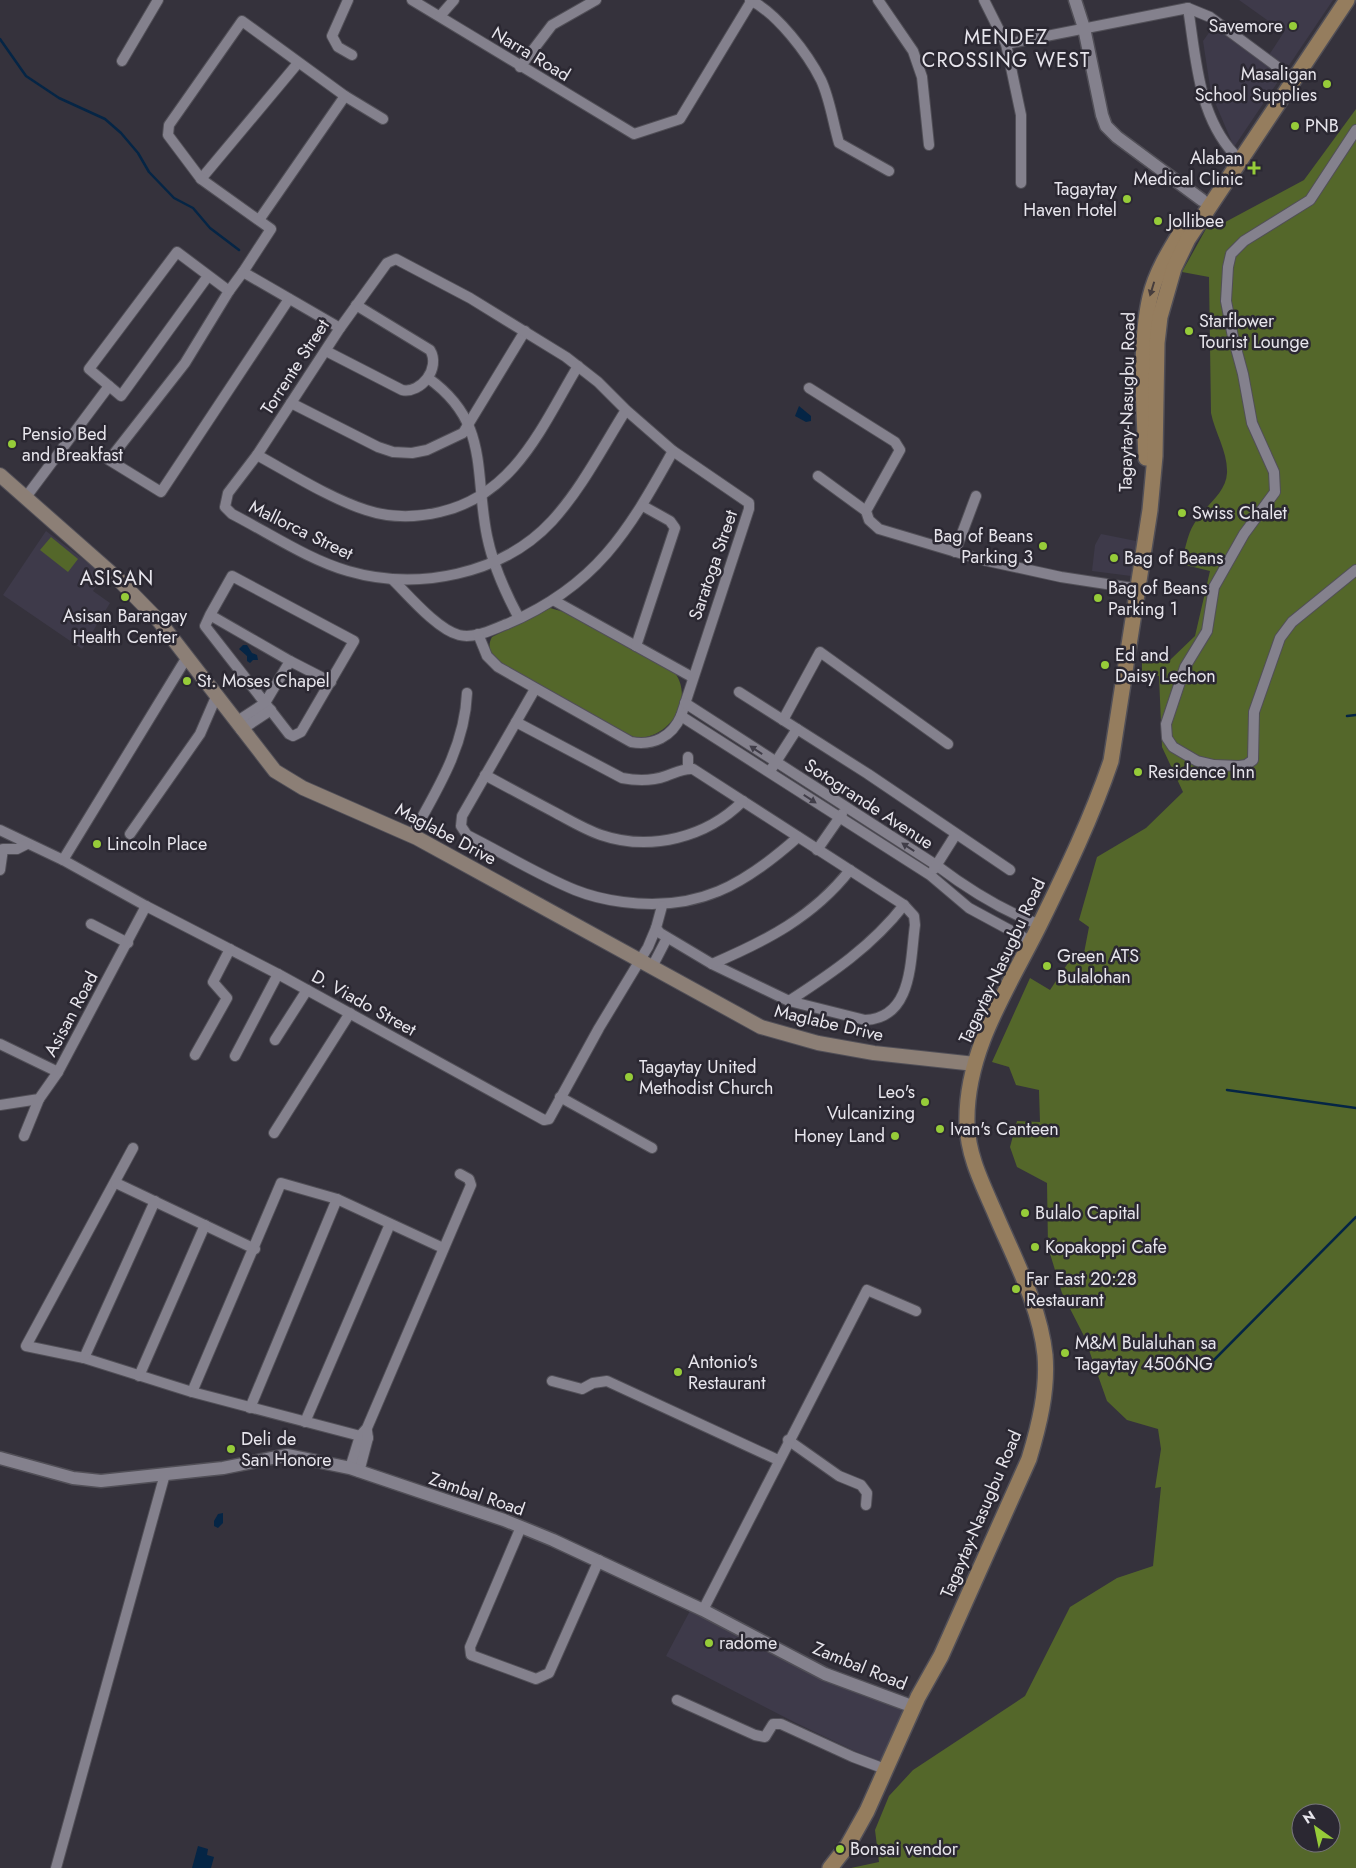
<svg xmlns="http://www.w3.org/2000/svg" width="1356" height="1868" font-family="Jost,sans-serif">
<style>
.built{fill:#3e3a4a}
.green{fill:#54672a;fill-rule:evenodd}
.water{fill:#052545}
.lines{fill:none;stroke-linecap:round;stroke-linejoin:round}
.stream{stroke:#052545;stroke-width:2.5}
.minor-casing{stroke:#514f57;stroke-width:12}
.tertiary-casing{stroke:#514f57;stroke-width:15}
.secondary-casing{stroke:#514f57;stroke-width:16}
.primary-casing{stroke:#514f57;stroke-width:18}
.minor{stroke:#84818d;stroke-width:10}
.tertiary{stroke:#84818d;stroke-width:12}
.secondary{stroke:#8c7f76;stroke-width:14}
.primary{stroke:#957d5e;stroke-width:15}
.oneway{fill:#463d3d}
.oneway2{fill:#413e49}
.poi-dot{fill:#96cc39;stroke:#2b2832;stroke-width:2}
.labels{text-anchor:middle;stroke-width:5;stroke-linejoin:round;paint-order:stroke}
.poi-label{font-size:18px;fill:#e7e5ec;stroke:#2b2832;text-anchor:start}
.street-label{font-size:18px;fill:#e7e5ec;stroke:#2b2832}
.quarter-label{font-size:20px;letter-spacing:1px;fill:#e7e5ec;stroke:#2b2832}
</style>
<rect width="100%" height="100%" fill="#35323c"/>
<g class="built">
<path d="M1239,0H1333L1234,147L1211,93L1203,41L1216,23L1267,58L1284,32Z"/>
<path d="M46,531L104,575L93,591L110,603L82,649L3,595Z"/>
<path d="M1101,534L1136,541L1131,576L1092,571L1095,545Z"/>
<path d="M692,1607L748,1638L749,1641L757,1645H761L901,1708L904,1718L882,1764L796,1723L666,1656Z"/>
</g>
<g class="green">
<path d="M1356,109V1868H851L879,1862L875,1830L889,1796L913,1770L1025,1696L1070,1607L1117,1578L1153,1566L1161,1487L1155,1488L1161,1449L1158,1429L1127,1420L1107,1401L1084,1336L1062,1293L1048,1247L1047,1183L1017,1167L1010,1147L1017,1121L1040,1122L1039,1090L1016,1085L1009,1067L992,1062L1030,978L1050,990L1068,963L1084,953L1089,927L1079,920L1097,857L1146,828L1183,792L1162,747L1159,676L1142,674V658L1170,660L1195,636L1210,571L1181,564C1185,551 1187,535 1194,524C1204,506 1226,494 1227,473C1228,452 1215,433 1211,413L1209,277L1182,272L1207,227H1216L1304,180ZM1301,1813H1331V1843H1301Z"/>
<path d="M51,537L78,559L68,572L40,550Z"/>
<path d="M550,608L564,612L675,673C695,701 668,740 635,738L499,662C492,654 486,648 492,637Z"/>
</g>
<g class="water">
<path d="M799,406L811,416V421L806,422L795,416Z"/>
<path d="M243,645H247L252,653L257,655L258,660H253L250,663L247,661V656L239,649Z"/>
<path d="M223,1513V1523L218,1528L214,1526V1521L218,1514Z"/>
<path d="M198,1846L208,1849L207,1855L214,1857L211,1868H192Z"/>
</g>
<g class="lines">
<g class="stream">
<path d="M0,39L26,76L59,98L105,119L121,133L138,153L149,172L174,198L193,208L210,228L239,250"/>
<path d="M1347,716L1356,715"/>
<path d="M1227,1090L1356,1108"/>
<path d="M1211,1363L1356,1217"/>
</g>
<defs>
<g id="minor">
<path d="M348,0L332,36L338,47L352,55"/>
<path d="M412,0L634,134L680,119L752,0"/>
<path d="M750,0C777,13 808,54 821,80C830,99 833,123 839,143L889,171"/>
<path d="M878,0L913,51L922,77L929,145"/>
<path d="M984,0L1006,44L1021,115V183"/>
<path d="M1188,8C1196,58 1198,115 1234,154"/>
<path d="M440,16L454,0"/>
<path d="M1006,44L1188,8L1210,17L1287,74"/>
<path d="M122,61L158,0"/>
<path d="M520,67L552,25L596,0"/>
<path d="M1356,130L1310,200L1244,241L1231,254L1228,267L1226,301L1233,337L1243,374L1252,423L1274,472L1275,492L1244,534L1214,587L1207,631L1185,667L1166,724L1167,738L1173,747L1197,761L1214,765L1239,766L1246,765L1253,760L1254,712L1280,638L1292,622L1356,570"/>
<path d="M201,179L298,63"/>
<path d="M259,220L345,96"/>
<path d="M243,272L271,229L201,179L168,135L169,125L242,21L345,96L383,119"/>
<path d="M208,276L121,396L89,369L177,252L229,291L185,363L109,460L161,492L289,299"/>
<path d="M229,291L243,272L340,328"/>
<path d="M326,351L402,390C421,394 441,368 430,350L356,305"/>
<path d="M428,378C490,422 474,472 487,536C493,566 505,592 519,618"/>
<path d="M809,388L895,442L900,450L866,511L869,520L879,529L983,560L1061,577L1139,589"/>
<path d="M291,403L378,447L393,452L412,453L427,450L463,433L525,331"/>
<path d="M257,455C290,473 331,499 366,510C390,518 415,518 440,512C515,495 542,426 578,366"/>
<path d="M818,476L866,511"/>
<path d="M26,497L109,386"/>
<path d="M955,552L976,496"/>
<path d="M393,580C409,596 438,630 459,635C475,639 493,629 507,624C596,586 628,532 673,451"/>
<path d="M553,600L692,677"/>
<path d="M210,615L205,626L265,703L289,734L293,736L301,732L354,641L232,576L210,615L290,661L265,703L236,722"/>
<path d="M478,634L487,656L498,667L631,742C653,746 672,737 681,716L749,509V503L673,451L626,410L598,382L566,357L470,298L396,259L387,263L340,328L257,455L228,493L225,507L232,514C269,533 309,560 348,571C417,591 502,575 552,521C582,488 602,448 626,410"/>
<path d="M636,646L675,528L670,521L643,506"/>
<path d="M290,661L331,682"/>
<path d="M535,689L462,816L461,826L467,835C503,853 538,875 575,890C590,896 607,900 623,902C698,912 744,885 798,837"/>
<path d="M739,692L868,774L1010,870"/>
<path d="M685,703L936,865C969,890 1001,910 1040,925"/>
<path d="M681,716L930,875L969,908L1030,941"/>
<path d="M783,720L820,652L948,744"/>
<path d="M516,722L622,778C637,781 652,781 666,776C675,773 683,768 693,769L904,905L914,916L915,925C910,961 913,1018 865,1020L789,1001L712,964L660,933L656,928L662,906"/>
<path d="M241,730L271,710"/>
<path d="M688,757V769"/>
<path d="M772,768L797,729"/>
<path d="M485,775C509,788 533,801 556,813C571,821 586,830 601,835C651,852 707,837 743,801"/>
<path d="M0,830L63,860L146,906L278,974L544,1120L549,1119L599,1028L648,947L656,928"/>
<path d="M130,834L200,734L216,697"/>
<path d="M412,835C437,790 465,746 467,693"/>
<path d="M817,850L842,814"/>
<path d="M63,860L187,657"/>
<path d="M934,869L956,834"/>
<path d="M0,870L3,849H17L27,844"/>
<path d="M91,924L128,943"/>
<path d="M712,964C766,941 813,917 850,870"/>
<path d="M652,967L667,938"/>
<path d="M789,1001C832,973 872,946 904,905"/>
<path d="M275,1040L307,990"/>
<path d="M0,1044L58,1072"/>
<path d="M195,1055L227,998L213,982L230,949"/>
<path d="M235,1056L278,974"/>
<path d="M560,1097L652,1148"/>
<path d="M0,1105L39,1099L58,1072L146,906"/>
<path d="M274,1133L350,1013"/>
<path d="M24,1136L39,1099"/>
<path d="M133,1148L26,1346L84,1358L192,1392L368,1438"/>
<path d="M116,1183L255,1249"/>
<path d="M84,1358L155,1201"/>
<path d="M139,1376L205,1225"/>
<path d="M552,1381L582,1389L593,1383L607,1381L778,1460"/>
<path d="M192,1392L281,1183L337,1199L443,1248"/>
<path d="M250,1408L337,1199"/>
<path d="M305,1422L390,1224"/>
<path d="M788,1440L839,1476L861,1485L867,1493L866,1505"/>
<path d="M350,1468L360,1436L367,1428L471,1185L469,1179L460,1174"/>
<path d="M359,1472L368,1438L367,1431"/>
<path d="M521,1527L470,1647L471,1655L536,1679L549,1673L599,1560"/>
<path d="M703,1610L867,1290L916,1311"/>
<path d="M677,1700L755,1735L765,1737L773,1724H781L853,1757L885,1769"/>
<path d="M56,1868L165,1474"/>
</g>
<g id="tertiary">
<path d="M1075,0L1084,28L1102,115L1106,126L1117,137L1202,200"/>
<path d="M0,1458L73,1478L101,1481L223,1468L287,1455L350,1468L504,1520L553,1540L703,1610L825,1674L914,1707"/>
</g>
<path id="secondary" d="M0,475L118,579L159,621L275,771L303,788L417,838L761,1027L818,1043L874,1053L975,1064"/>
<g id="primary">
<path d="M1146,458C1144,409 1139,345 1150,297C1156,271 1171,248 1185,225"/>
<path d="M830,1868L848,1845L867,1811L918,1697L941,1656L1029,1459C1039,1426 1048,1390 1045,1355C1040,1306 1014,1258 995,1213C982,1183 968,1156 967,1124C965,1050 1009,987 1040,924C1066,871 1092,817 1111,761L1150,510L1155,456L1157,343L1160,317L1174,268L1188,239L1347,0"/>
</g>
</defs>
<use href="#minor" class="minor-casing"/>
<use href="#tertiary" class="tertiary-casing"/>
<use href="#secondary" class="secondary-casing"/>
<use href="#primary" class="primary-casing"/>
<use href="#minor" class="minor"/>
<use href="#tertiary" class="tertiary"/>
<use href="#secondary" class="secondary"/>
<use href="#primary" class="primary"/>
</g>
<defs><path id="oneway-solid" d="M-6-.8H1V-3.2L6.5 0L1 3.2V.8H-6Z" transform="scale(1.25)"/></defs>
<use class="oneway" href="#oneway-solid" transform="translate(1152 289) rotate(107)"/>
<g class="oneway2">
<use href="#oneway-solid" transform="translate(756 750) rotate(-146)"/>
<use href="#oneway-solid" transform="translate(810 799) rotate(33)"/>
<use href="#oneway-solid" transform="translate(908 847) rotate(-147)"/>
</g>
<g class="poi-dot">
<circle cx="1293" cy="26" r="5"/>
<circle cx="1327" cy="84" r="5"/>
<circle cx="1295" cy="126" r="5"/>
<path d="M1251.5 160.5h5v5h5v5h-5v5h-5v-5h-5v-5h5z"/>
<circle cx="1127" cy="199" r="5"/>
<circle cx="1158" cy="221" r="5"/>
<circle cx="1189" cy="331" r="5"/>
<circle cx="12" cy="444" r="5"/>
<circle cx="1182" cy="513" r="5"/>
<circle cx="1043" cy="546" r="5"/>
<circle cx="1114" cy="558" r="5"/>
<circle cx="125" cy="597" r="5"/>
<circle cx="1098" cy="598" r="5"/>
<circle cx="1105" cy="665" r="5"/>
<circle cx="187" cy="681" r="5"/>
<circle cx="1138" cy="772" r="5"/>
<circle cx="97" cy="844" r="5"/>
<circle cx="1047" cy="966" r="5"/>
<circle cx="629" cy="1077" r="5"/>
<circle cx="925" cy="1102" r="5"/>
<circle cx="940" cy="1129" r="5"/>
<circle cx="895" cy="1136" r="5"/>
<circle cx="1025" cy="1213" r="5"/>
<circle cx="1035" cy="1247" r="5"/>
<circle cx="1016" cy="1289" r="5"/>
<circle cx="1065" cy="1353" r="5"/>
<circle cx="678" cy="1372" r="5"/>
<circle cx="231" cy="1449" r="5"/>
<circle cx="709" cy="1643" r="5"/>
<circle cx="840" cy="1849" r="5"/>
</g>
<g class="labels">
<g class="poi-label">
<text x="1283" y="32" text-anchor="end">Savemore</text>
<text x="1317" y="80" text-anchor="end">Masaligan<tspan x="1317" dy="21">School Supplies</tspan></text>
<text x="1305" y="132">PNB</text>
<text x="1243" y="164" text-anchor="end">Alaban<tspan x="1243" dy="21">Medical Clinic</tspan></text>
<text x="1117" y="195" text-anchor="end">Tagaytay<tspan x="1117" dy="21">Haven Hotel</tspan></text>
<text x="1168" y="227">Jollibee</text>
<text x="1199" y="327">Starflower<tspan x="1199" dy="21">Tourist Lounge</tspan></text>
<text x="22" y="440">Pensio Bed<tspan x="22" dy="21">and Breakfast</tspan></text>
<text x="1192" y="519">Swiss Chalet</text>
<text x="1033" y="542" text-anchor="end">Bag of Beans<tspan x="1033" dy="21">Parking 3</tspan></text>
<text x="1124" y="564">Bag of Beans</text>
<text x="1108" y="594">Bag of Beans<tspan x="1108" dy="21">Parking 1</tspan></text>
<text x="125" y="622" text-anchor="middle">Asisan Barangay<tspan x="125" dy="21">Health Center</tspan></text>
<text x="1115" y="661">Ed and<tspan x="1115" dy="21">Daisy Lechon</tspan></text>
<text x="197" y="687">St. Moses Chapel</text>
<text x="1148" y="778">Residence Inn</text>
<text x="107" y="850">Lincoln Place</text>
<text x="1057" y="962">Green ATS<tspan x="1057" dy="21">Bulalohan</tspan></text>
<text x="639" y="1073">Tagaytay United<tspan x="639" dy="21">Methodist Church</tspan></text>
<text x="915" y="1098" text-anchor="end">Leo's<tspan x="915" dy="21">Vulcanizing</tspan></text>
<text x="950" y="1135">Ivan's Canteen</text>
<text x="885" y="1142" text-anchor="end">Honey Land</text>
<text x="1035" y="1219">Bulalo Capital</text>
<text x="1045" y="1253">Kopakoppi Cafe</text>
<text x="1026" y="1285">Far East 20:28<tspan x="1026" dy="21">Restaurant</tspan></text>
<text x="1075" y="1349">M&amp;M Bulaluhan sa<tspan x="1075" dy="21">Tagaytay 4506NG</tspan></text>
<text x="688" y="1368">Antonio's<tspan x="688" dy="21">Restaurant</tspan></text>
<text x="241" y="1445">Deli de<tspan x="241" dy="21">San Honore</tspan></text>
<text x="719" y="1649">radome</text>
<text x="850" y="1855">Bonsai vendor</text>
</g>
<g class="street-label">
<text transform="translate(531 54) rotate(31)" y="6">Narra Road</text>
<text transform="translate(295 367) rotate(-57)" y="6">Torrente Street</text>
<text transform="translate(1127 402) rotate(-89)" y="6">Tagaytay-Nasugbu Road</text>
<text transform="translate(301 530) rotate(26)" y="6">Mallorca Street</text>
<text transform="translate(713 565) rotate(-71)" y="6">Saratoga Street</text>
<text transform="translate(869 804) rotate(33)" y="6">Sotogrande Avenue</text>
<text transform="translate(446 834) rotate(28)" y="6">Maglabe Drive</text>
<text transform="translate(1002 961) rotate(-65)" y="6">Tagaytay-Nasugbu Road</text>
<text transform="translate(364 1003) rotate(29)" y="6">D. Viado Street</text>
<text transform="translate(71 1014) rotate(-62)" y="6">Asisan Road</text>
<text transform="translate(829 1023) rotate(13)" y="6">Maglabe Drive</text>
<text transform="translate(477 1494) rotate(19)" y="6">Zambal Road</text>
<text transform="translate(981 1514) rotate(-67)" y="6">Tagaytay-Nasugbu Road</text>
<text transform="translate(860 1666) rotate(22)" y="6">Zambal Road</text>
</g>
<g class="quarter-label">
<text x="1006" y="44">MENDEZ<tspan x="1006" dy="23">CROSSING WEST</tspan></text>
<text x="117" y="585">ASISAN</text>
</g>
</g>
<g transform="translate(1316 1828) rotate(327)"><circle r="24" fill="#2b2832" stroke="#76747c"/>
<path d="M0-4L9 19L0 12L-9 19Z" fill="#96cc39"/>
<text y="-8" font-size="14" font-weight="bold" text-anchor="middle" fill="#e7e5ec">N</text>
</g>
</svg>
